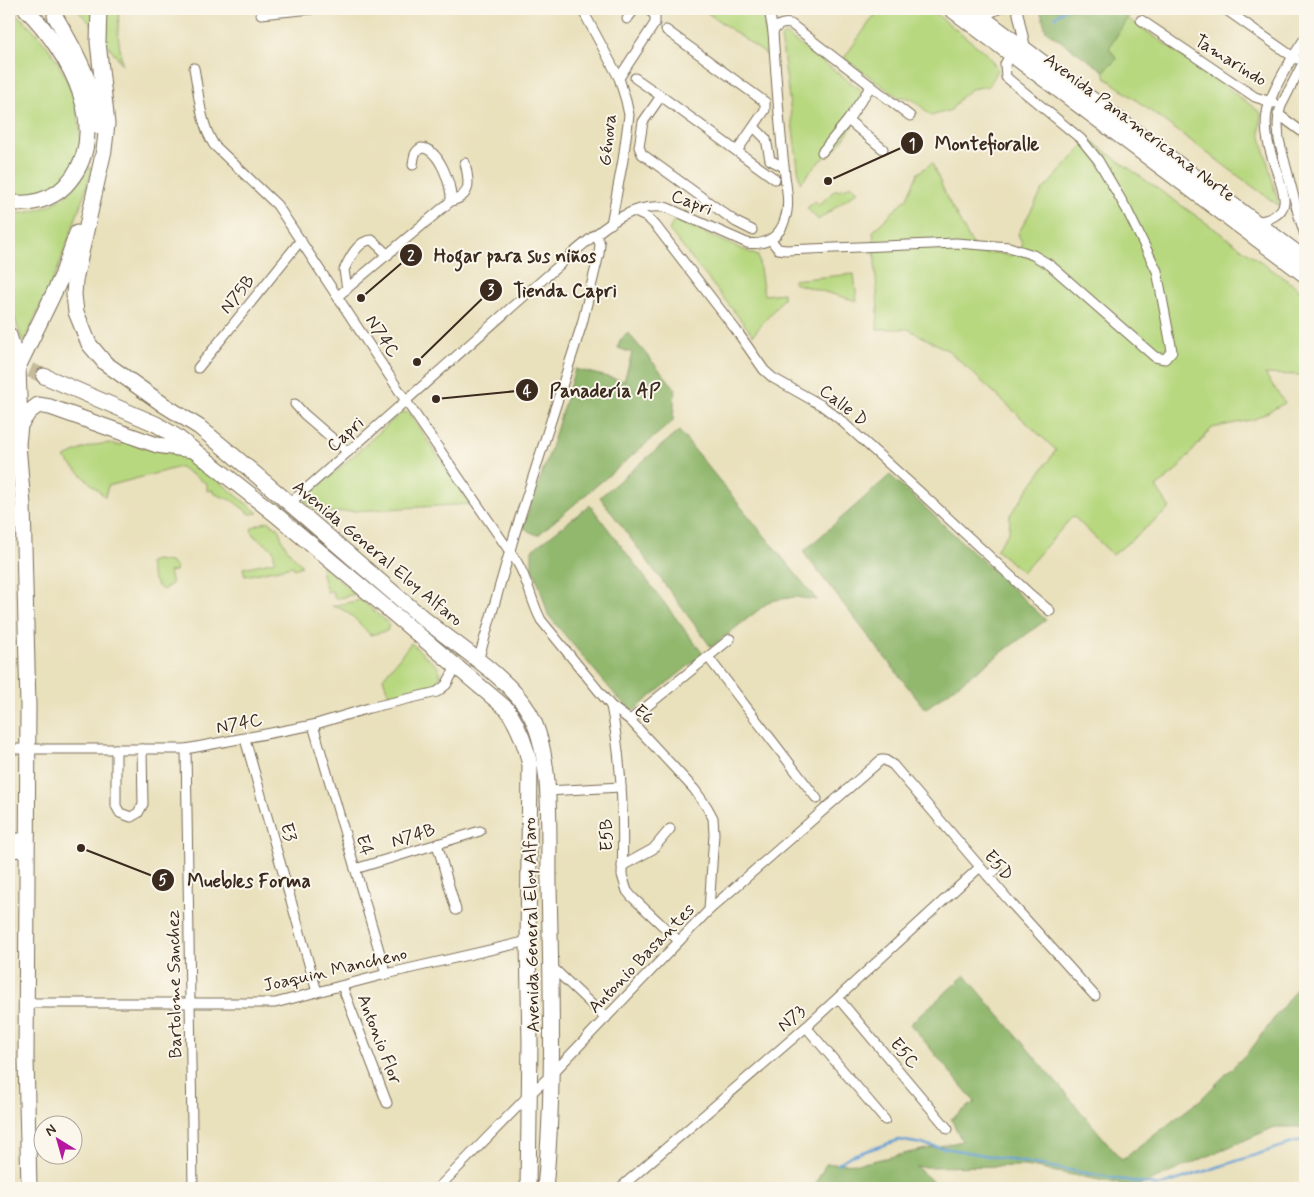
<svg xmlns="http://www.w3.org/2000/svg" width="1314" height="1197" font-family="Mynerve,sans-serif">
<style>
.green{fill:#b8d880;stroke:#7a814f}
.forest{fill:#92b86e;stroke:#667146}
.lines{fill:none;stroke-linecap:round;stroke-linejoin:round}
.stream{stroke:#629ed3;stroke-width:2.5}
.primary-tunnel{stroke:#c6bc9c;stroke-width:15;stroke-dasharray:15 8;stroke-linecap:butt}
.minor-casing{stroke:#786a55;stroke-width:11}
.secondary-casing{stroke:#786a55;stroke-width:14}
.primary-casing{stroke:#786a55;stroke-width:17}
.minor{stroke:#fff;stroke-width:9}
.secondary{stroke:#fff;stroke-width:12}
.primary{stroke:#fff;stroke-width:15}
.labels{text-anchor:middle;stroke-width:4;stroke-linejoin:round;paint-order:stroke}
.street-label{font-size:18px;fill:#3b2a1e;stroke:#fbf7ec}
.leader{fill:none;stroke:#3b2a1e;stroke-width:2}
.callout-dot{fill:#3b2a1e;stroke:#fbf7ec;stroke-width:2}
.mark-label{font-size:15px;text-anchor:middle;font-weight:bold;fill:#fff}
.callout-label{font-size:19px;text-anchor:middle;font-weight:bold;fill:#3b2a1e;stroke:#fbf7ec;stroke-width:4;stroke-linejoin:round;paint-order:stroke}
</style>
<rect width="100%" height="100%" fill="#fbf7ec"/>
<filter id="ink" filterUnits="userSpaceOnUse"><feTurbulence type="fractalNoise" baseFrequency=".02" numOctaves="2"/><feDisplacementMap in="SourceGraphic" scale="10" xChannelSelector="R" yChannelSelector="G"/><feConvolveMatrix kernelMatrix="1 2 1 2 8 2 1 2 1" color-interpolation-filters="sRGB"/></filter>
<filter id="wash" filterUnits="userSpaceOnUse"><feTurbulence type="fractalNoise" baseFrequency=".0096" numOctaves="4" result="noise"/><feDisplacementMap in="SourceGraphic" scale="20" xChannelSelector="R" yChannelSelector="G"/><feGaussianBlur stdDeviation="1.12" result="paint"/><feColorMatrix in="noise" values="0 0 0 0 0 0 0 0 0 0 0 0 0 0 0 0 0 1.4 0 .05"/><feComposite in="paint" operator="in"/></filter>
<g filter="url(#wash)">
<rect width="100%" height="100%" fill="#e9e0bc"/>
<g class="green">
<path d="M9,9C48,36 75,82 80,130C80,138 81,149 79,156C76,164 68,172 63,178C61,181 59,185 56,187C47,195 21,199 9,196Z"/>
<path d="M76,9H119L118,34L122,64L97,30Z"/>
<path d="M702,9H762L770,57Z"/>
<path d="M879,9H930L987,54L998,70L989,86L971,89L961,97L951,110L931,116C919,105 915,96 898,97L844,58Z"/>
<path d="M1127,18L1212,76L1261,113L1260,133L1279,206L1106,78L1104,71L1117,59L1109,48Z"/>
<path d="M785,34L868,95L853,125L837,148L818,163L800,183L781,37Z"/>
<path d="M1089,140L1305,293V373L1302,375L1265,374L1285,403L1255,419L1212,428L1175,472L1156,487L1170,508L1113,555L1073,516L1023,572L996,550L1009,532L1010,515L1056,450L949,351L908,329H877L878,309L873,231L907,198L918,173L932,163L947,198L977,253H998L1010,256L1023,245L1018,234L1042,191Z"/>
<path d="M90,167L92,172L58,269L23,343L9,300V214C30,214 51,208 67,194C76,187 83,176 90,167Z"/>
<path d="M851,185L858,191L818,220L807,208L815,201L819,205L836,189L838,191L843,188L844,189Z"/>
<path d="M674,220L758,256L764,295L783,293V299L753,335L669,230Z"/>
<path d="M854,274L857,301L793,283V280Z"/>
<path d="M402,412L409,413L470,504L321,513L304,500Z"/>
<path d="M122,441L141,447L185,456L193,460L258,513L250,514L233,501L213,493V490L207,491V484L180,467L108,486L105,497L64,458C80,449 103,439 120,446Z"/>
<path d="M268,521L280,530C280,544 294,556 302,566L294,569L293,566L245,576L243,568L275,561L273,549L255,537L251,530L253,527Z"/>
<path d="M156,560L170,562L176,567L175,571L169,572L172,584L163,590C154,585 150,572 149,562Z"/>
<path d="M322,565L355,594L335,599L332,591L327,592C325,584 320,573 322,565Z"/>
<path d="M361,600L389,624L387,631L370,635C358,622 350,610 332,606Z"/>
<path d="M411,643L438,667C442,674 440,680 434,685L389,696L383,678Z"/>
</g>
<g class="forest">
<path d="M1040,9H1133L1109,48L1117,59L1104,71L1046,31Z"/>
<path d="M628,333L675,388L673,421L538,535L530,532L523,527L550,451L575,369L624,381L632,353L618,348L620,340Z"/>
<path d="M679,431L817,600L795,597L770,601L711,647L600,497Z"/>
<path d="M890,475L1046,620L925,709L803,552Z"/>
<path d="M590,505L703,654L633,711L617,697L548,615L540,587L532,566V550Z"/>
<path d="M965,975L1122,1160L1200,1100L1252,1048L1305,977V1127H1275L1137,1187L1025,1166L916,1167L940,1188H813L826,1164L863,1163L962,1141L951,1119L975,1102L910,1024Z"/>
</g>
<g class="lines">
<g class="stream">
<path d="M1055,17L1065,9"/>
<path d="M838,1164L850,1156L899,1140L1159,1186L1305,1139"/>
</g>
</g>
</g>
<g filter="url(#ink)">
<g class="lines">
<path class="primary-tunnel" d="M9,361L44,376"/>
<defs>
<g id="minor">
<path d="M582,9L619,78L626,101L629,115L623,160L611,224"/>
<path d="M769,9L773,32"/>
<path d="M1017,9L1026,50"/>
<path d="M1225,9L1296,59"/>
<path d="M261,14L312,9"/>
<path d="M982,17L998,9"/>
<path d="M627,19L635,9"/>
<path d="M1141,20L1255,97L1274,103"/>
<path d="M666,30L765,102V110L737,151"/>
<path d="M1305,59L1281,106C1277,117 1278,128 1279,140L1298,213L1305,235"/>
<path d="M194,68C199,94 200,123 214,145L277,205L406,401L517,562C528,580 531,601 541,620L611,706L630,720L694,789L707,807L713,818L714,834L709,910"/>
<path d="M619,78L655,23V15L647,9"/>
<path d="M635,78L661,96"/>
<path d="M1278,114L1305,134"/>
<path d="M848,120L883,149"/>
<path d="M754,127L766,139L770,160L784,167"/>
<path d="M822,152L848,120L871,86"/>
<path d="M451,201C473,196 469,180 465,163"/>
<path d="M635,212L648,218L656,226L736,330L764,370L773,378L821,405L837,417L920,492L1031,595L1050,611"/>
<path d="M1257,221C1267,221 1282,215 1284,203C1285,196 1282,188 1280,181C1273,160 1263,136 1267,113C1270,92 1293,56 1305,38"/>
<path d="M752,230L736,222L642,154L639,147L643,122L661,96L775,179"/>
<path d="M771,240L778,249L786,250L956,243L1009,247L1033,255L1050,265L1155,357L1165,359L1172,351L1157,271L1127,210L1098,160L1081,139L1006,77L1005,64L1011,54"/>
<path d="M347,289L344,270C349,259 358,240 372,240L388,255"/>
<path d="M338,296L451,201C452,185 439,148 421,148C414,152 414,157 413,165"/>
<path d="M198,368L301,240"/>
<path d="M295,404L304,414L348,452"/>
<path d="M290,503L573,253C599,232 631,200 668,208L747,243C765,246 780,237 785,219C791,203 785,183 784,166C779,122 776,77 773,32C777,25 782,22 791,24L910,116"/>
<path d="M708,657L817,799"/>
<path d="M478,661L515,533L582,324L599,254L600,244L596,235"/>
<path d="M611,706C622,761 624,819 622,875L627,891L632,897L679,941"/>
<path d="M630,720L730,639"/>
<path d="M313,725L386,974"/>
<path d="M245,739L317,992"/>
<path d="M9,749H186L313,725L369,708L437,692L446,685L456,667"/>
<path d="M116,749V806L120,813L131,817L138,813L143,804L142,749"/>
<path d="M186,749L193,1188"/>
<path d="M547,791L621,787"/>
<path d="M437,844L456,910"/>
<path d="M622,866L653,849L670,829"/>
<path d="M355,869L480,831"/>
<path d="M988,876L997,869"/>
<path d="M551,966L606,1018"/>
<path d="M342,986L387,1103"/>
<path d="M838,998L948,1129"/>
<path d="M27,1003H275L386,974L528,941"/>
<path d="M806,1027L885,1120"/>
<path d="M438,1188L528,1096L551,1075L709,910L881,760H885L893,765L1011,903L1095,996"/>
<path d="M620,1188L806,1027L980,867"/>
</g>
<g id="secondary">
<path d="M9,840L28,839"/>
<path d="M9,851H28"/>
</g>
<g id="primary">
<path d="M99,9L98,42L107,124L104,150L75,280L74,295L76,312L89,344L105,363L164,405L199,427C275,489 348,555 423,618C455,645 509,677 529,712C554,755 548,836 549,885C551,986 555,1087 545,1188"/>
<path d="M951,9L1305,275"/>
<path d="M971,9L1305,259"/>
<path d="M55,16C76,52 94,84 99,126"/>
<path d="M9,202C29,206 51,200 65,186C116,133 68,51 26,9"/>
<path d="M9,335L18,367L20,425L18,444L23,505L28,706L26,1059L29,1188"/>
<path d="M18,367L62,276L77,233"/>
<path d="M44,376L156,424L177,437L275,514L508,710C519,728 526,744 530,765L528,943L530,1043L528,1188"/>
<path d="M20,425L29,412L38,405L50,407L157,445L192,450"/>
</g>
</defs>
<use href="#minor" class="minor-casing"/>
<use href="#secondary" class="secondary-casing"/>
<use href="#primary" class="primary-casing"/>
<use href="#minor" class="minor"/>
<use href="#secondary" class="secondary"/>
<use href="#primary" class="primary"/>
</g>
</g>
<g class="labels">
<g class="street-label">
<text transform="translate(1231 60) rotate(32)" y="6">Tamarindo</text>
<text transform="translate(1140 127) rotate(37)" y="6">Avenida Panamericana Norte</text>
<text transform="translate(607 140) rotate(-84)" y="6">Génova</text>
<text transform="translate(692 202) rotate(21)" y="6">Capri</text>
<text transform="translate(237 294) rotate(-51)" y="6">N75B</text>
<text transform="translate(383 336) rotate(57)" y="6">N74C</text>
<text transform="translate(844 405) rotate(38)" y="6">Calle D</text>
<text transform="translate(345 434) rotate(-42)" y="6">Capri</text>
<text transform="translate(378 553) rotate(40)" y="6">Avenida General Eloy Alfaro</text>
<text transform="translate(644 714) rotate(43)" y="6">E6</text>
<text transform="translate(239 723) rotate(-11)" y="6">N74C</text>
<text transform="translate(289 832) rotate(74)" y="6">E3</text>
<text transform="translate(413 835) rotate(-17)" y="6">N74B</text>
<text transform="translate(606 835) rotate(-91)" y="6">E5B</text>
<text transform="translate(365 845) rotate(74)" y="6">E4</text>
<text transform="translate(999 865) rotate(49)" y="6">E5D</text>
<text transform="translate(531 925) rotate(-91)" y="6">Avenida General Eloy Alfaro</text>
<text transform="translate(641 958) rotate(-46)" y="6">Antonio Basantes</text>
<text transform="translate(335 969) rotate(-13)" y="6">Joaquin Mancheno</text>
<text transform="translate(174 984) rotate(-91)" y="6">Bartolome Sanchez</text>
<text transform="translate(791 1018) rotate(-41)" y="6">N73</text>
<text transform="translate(380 1039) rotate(69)" y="6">Antonio Flor</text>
<text transform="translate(905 1053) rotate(50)" y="6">E5C</text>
</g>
</g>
<path class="leader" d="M828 181L912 143M361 298L411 255M417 362L491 290M436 399L527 390M81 848L163 880"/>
<g class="callout-dot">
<circle cx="828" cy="181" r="5"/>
<circle cx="361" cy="298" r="5"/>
<circle cx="417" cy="362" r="5"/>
<circle cx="436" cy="399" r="5"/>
<circle cx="81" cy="848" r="5"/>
<circle cx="912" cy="143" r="12"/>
<circle cx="411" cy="255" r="12"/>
<circle cx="491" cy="290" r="12"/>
<circle cx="527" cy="390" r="12"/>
<circle cx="163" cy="880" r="12"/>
</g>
<g class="mark-label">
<text x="912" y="149">1</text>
<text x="411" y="261">2</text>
<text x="491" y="295">3</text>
<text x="527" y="396">4</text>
<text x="163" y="885">5</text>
</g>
<g class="callout-label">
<text x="987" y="150">Montefioralle</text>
<text x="515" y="262">Hogar para sus niños</text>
<text x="565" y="297">Tienda Capri</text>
<text x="605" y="397">Panadería AP</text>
<text x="249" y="887">Muebles Forma</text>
</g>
<rect width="1314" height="1197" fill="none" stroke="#fbf7ec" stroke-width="30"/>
<g transform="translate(58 1140) rotate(323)"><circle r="24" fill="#fbf7ec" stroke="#aea59a"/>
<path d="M0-4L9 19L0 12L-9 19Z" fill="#b5179e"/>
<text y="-8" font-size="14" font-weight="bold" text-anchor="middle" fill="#3b2a1e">N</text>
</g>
</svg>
